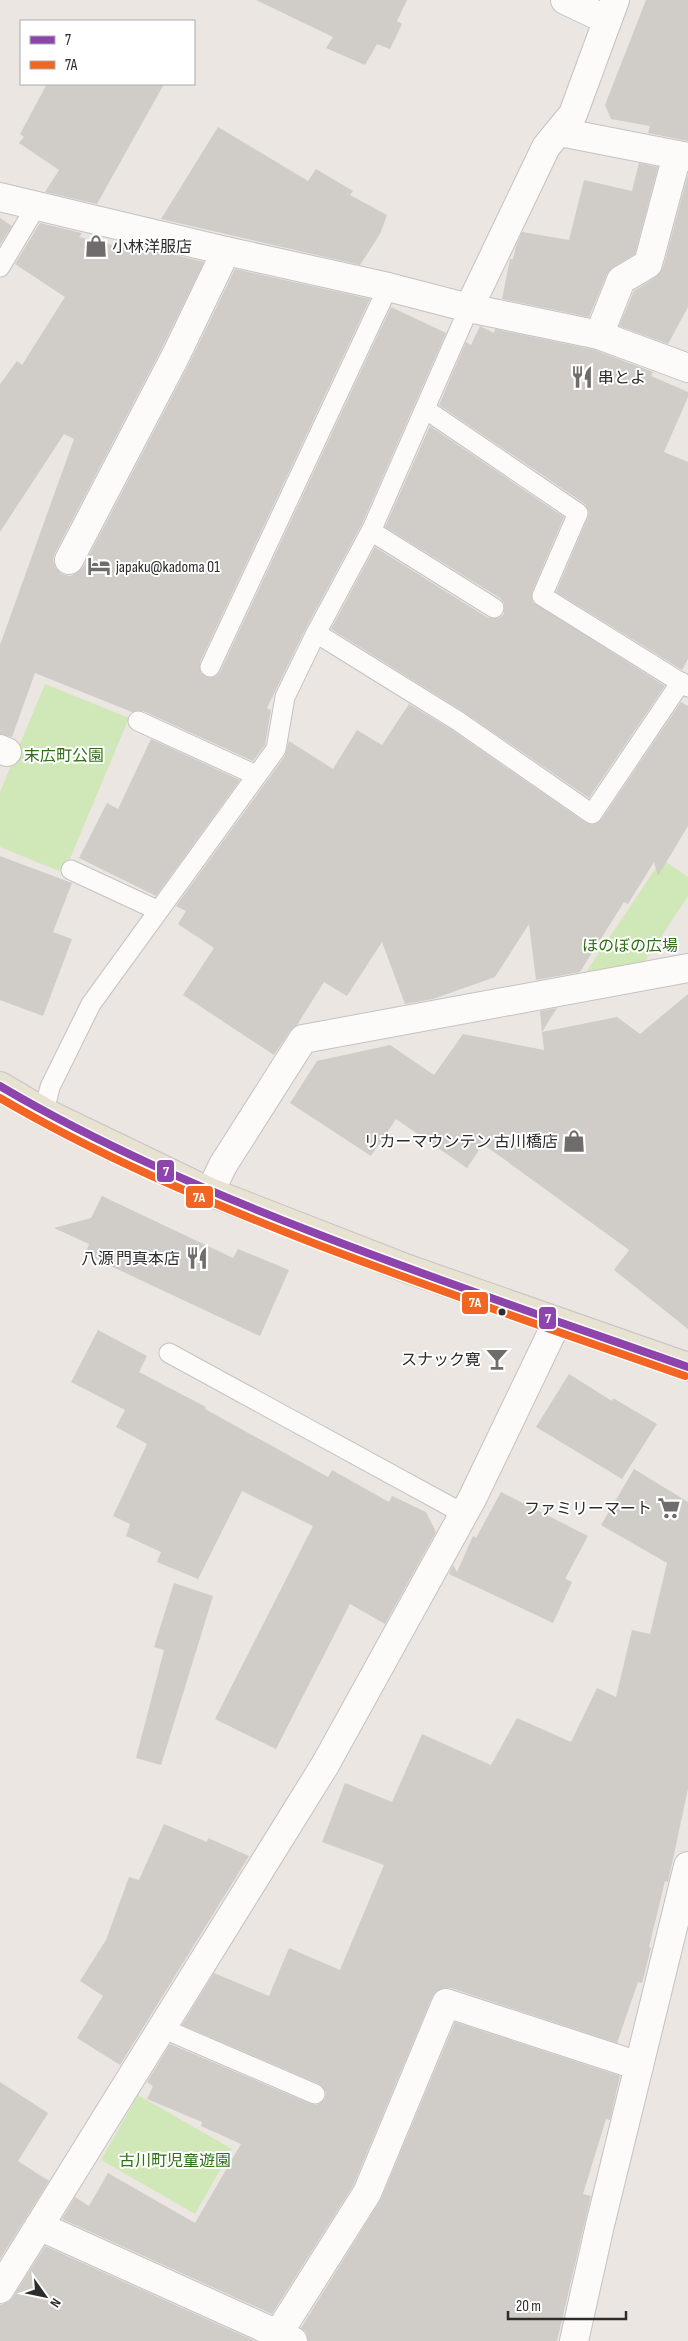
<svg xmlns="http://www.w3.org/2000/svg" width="688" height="2341" font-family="'Sofia Sans Condensed','Noto Sans JP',sans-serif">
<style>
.green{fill:#d0e8b7}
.building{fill:#d0ccc8}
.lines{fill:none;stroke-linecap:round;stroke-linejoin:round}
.service-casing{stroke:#c4c2c3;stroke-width:21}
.minor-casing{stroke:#c4c2c3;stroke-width:30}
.tertiary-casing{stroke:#c4c2c3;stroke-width:30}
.primary-casing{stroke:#c6c4c2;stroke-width:30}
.service{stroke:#fcfbfa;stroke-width:19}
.minor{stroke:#fcfbfa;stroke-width:28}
.tertiary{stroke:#fcfbfa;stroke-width:28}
.primary{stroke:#e8e2d3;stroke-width:28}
.bus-1-casing{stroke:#fff;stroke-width:11}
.bus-2-casing{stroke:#fff;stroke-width:11}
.bus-1{stroke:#8e44ad;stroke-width:8}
.bus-2{stroke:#f26522;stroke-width:8}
.bus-dot{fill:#2c2c2c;stroke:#fff;stroke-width:2}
.labels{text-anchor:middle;stroke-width:4;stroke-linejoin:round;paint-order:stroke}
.poi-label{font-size:16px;fill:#2c2c2c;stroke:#fff;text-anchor:end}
.park-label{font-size:16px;fill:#2f7014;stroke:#fff}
.line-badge{stroke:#fff;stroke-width:2}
.badge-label{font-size:14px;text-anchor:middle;font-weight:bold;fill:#fff}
</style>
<rect width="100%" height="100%" fill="#ebe6e1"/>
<g class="green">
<path d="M45,684L129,718L64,873L0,847V792Z"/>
<path d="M662,859L688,877V896L642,966L584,975Z"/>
<path d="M138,2095L232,2149L195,2214L101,2160Z"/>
</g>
<g class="building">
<path d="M256,0H407L397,21L402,24L390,49L377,44L365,65L326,48L333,37Z"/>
<path d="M646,0H688V141L648,133L650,126L611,119L605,105Z"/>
<path d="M47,84H164L97,204L45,192L59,170L19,143L24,137L20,134Z"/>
<path d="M218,127L308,181L316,169L353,191L350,195L387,215L380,234L360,265L161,219Z"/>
<path d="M639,163L658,167L635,254L613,267L607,274L589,317L502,299L510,259H513L516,246L522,232L569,240L584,180L632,191Z"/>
<path d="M688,174V307L668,344L619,326L634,291L656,277L663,268Z"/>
<path d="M0,218L12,226L0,245Z"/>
<path d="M40,223L82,233L79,237L141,252L143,247L204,262L161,350L55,553L53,560L56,568L62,574L70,576L77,573L83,567L189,364L235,269L370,299L200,662L201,673L206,677L216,676L220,672L391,307L446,333L362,524L306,628L267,708L271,710L265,745L253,761L143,711L132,712L35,673L12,737L0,734V645L74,439L64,434L0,532V384L17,361L22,365L65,297L15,264Z"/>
<path d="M480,326L494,333L495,329L595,350L653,372L651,376L688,392V397L664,452L688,462V659L682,670L556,592L588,517L589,512L585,504L439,405L466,342L471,345Z"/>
<path d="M430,426L564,517L532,592L533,602L665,686L589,798L464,712L331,629L375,547L488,618H499L504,614V603L500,598L385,527Z"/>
<path d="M681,702L688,706V826L658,876L654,862L628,904L624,902L580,972L536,980L529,924L495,977L433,999L405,1004L382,942L347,996L324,982L297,1025L290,1031L274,1055L183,995L214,948L178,924L186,911L176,906L285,756L289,741L333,769L357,730L382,745L409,704L452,730L586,823L592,825L601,820Z"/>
<path d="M151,739L240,780L156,896L79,858L107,803L118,809Z"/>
<path d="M0,856L72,883L53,932L72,939L43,1016L0,1000Z"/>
<path d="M688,994V1329L614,1270L629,1250L483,1144L467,1168L396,1119L371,1156L290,1103L317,1061L390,1045L434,1075L463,1034L544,1050L542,1032L617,1017L640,1034Z"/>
<path d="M557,1008L542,1032L540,1011Z"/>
<path d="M102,1196L233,1258L238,1249L289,1270L260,1336L85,1254L89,1244L54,1228L91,1218Z"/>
<path d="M98,1330L147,1356L139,1372L206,1407L205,1409L328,1477L332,1470L389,1502L392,1496L426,1512L436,1532L385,1624L350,1604L276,1749L215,1719L313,1526L242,1491L198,1579L157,1562L161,1552L126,1536L130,1524L113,1516L147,1444L116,1427L125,1410L71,1382Z"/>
<path d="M569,1374L612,1401L613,1398L657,1424L622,1479L536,1427Z"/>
<path d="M634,1469L688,1502V1789L668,1882L665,1881L649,1947L651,1948L642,1983L638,1982L617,2043L451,1988H444L437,1991L432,1997L353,2186L272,2314L62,2219L75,2197L89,2206L108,2173L195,2223L241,2144L201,2126L202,2122L147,2099L153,2086L147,2082L170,2044L311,2104L317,2105L325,2099L326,2092L319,2084L182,2025L214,1973L269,1996L289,1948L340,1970L384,1865L322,1842L345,1783L392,1802L422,1734L491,1765L517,1718L571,1742L597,1688L616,1697L632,1630L650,1634L667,1563L601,1525Z"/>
<path d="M501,1492L588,1536L565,1579L572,1582L553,1623L449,1574L453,1565L457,1572L473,1536L476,1538Z"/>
<path d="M174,1583L213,1596L161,1765L136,1758L164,1650L154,1647Z"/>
<path d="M164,1824L207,1842L208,1838L249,1856L120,2065L77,2038L103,1996L80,1981L106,1940L129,1877L139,1880Z"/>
<path d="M455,2022L620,2076L610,2120L606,2119L583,2194L591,2196L557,2341H308L306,2332L301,2328L381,2199Z"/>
<path d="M0,2082L48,2113L18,2161L49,2181L0,2259Z"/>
<path d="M45,2246L255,2341H0V2305L8,2302L13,2297Z"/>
</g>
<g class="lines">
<defs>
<g id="service">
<path d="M0,267L37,205"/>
<path d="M425,409L578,513L542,596L688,687"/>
<path d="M371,531L494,608"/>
<path d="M316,633L458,721L592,814L681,682"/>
<path d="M210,667L388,287"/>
<path d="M138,721L256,775"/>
<path d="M71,870L157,910"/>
<path d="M44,1112L50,1087L91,1004L276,749L285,697L316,633L372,529L469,308"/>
<path d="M169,1353L464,1514"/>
<path d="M162,2028L315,2094"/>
</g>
<g id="minor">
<path d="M565,0L607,20"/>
<path d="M0,197L226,251L388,287L469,308L599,335L688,368"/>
<path d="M469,308L546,147L573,114L615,0"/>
<path d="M599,335L621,280L648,264L677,155"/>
<path d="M69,560L175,357L226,251"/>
<path d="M0,749L7,752"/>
<path d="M210,1192L223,1165L303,1039L688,968"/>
<path d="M39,2226L293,2341"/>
<path d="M0,2289L325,1765L472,1499L557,1322"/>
<path d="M278,2334L367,2193L446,2003L639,2066"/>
<path d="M574,2341L600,2225L688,1866"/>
</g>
<path id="tertiary" d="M560,132L688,157"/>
<path id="primary" d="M0,1086L44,1112L210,1192L408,1269L688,1367"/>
</defs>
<use href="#service" class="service-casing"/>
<use href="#minor" class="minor-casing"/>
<use href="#tertiary" class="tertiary-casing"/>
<use href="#primary" class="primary-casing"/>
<use href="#service" class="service"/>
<use href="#minor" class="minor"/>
<use href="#tertiary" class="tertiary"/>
<use href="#primary" class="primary"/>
<defs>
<path id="bus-1" d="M0,1086C100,1145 207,1191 315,1233C438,1281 563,1323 688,1367"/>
<path id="bus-2" d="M0,1098C97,1155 203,1200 308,1241C432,1289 559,1332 685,1376"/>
</defs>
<use href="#bus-1" class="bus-1-casing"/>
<use href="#bus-2" class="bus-2-casing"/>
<use href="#bus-1" class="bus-1"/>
<use href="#bus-2" class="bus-2"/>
</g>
<defs>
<symbol id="shop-bare" viewBox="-9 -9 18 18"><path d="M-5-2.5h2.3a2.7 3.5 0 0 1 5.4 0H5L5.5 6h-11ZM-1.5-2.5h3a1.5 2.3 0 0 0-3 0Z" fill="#6f6d6b" stroke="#fff" stroke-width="2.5" paint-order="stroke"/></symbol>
<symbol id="restaurant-bare" viewBox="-9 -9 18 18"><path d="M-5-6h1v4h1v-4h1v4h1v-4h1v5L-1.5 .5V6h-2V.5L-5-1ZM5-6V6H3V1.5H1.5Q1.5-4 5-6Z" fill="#6f6d6b" stroke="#fff" stroke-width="2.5" paint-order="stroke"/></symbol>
<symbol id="hotel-bare" viewBox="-9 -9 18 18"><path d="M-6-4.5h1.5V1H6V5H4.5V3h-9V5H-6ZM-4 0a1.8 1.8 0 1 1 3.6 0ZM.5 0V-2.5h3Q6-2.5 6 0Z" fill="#6f6d6b" stroke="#fff" stroke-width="2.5" paint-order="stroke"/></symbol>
<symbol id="bar-bare" viewBox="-9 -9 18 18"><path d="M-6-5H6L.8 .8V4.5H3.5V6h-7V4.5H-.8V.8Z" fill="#6f6d6b" stroke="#fff" stroke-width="2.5" paint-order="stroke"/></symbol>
<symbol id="supermarket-bare" viewBox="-9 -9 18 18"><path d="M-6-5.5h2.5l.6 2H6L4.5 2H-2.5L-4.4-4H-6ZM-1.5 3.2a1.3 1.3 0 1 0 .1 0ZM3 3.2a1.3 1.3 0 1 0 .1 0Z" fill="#6f6d6b" stroke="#fff" stroke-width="2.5" paint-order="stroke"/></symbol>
</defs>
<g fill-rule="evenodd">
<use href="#shop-bare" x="80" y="230" width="32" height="32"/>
<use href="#restaurant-bare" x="566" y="361" width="32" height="32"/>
<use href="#hotel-bare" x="83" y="550" width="32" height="32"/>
<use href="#shop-bare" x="558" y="1125" width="32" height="32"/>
<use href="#restaurant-bare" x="181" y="1242" width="32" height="32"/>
<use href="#bar-bare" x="481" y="1343" width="32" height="32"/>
<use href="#supermarket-bare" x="653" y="1492" width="32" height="32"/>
</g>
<circle class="bus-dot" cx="502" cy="1312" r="4.5"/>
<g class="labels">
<g class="poi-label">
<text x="112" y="252" text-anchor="start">小林洋服店</text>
<text x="598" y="383" text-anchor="start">串とよ</text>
<text x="116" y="572" text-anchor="start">japaku@kadoma 01</text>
<text x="558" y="1147">リカーマウンテン 古川橋店</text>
<text x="180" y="1264">八源 門真本店</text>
<text x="481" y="1365">スナック寛</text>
<text x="652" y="1514">ファミリーマート</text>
</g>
<g class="park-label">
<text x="64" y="761">末広町公園</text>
<text x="630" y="951">ほのぼの広場</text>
<text x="175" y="2166">古川町児童遊園</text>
</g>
</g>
<g class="line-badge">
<rect x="156" y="1159" width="19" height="24" rx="5" fill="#8e44ad"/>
<rect x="185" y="1185" width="29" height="24" rx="5" fill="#f26522"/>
<rect x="461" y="1291" width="28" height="24" rx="5" fill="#f26522"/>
<rect x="538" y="1306" width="19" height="24" rx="5" fill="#8e44ad"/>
</g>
<g class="badge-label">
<text x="166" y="1176">7</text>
<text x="199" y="1202">7A</text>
<text x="475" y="1307">7A</text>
<text x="548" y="1323">7</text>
</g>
<rect x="20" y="20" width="175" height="65" fill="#ffffff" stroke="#ababab"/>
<rect x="30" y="36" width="25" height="8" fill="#8e44ad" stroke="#ababab"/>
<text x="65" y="45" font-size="15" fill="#2c2c2c">7</text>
<rect x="30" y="61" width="25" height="8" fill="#f26522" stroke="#ababab"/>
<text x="65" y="70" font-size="15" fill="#2c2c2c">7A</text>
<g transform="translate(45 2296) rotate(123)" stroke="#ffffff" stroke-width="4" paint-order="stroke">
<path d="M0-4L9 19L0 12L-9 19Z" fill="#2c2c2c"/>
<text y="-8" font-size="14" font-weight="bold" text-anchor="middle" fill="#2c2c2c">N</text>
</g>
<path d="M508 2311v8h118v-8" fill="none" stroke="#2c2c2c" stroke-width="2.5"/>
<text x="516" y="2311" font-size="15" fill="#2c2c2c" stroke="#ffffff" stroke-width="4" paint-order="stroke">20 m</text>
</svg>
